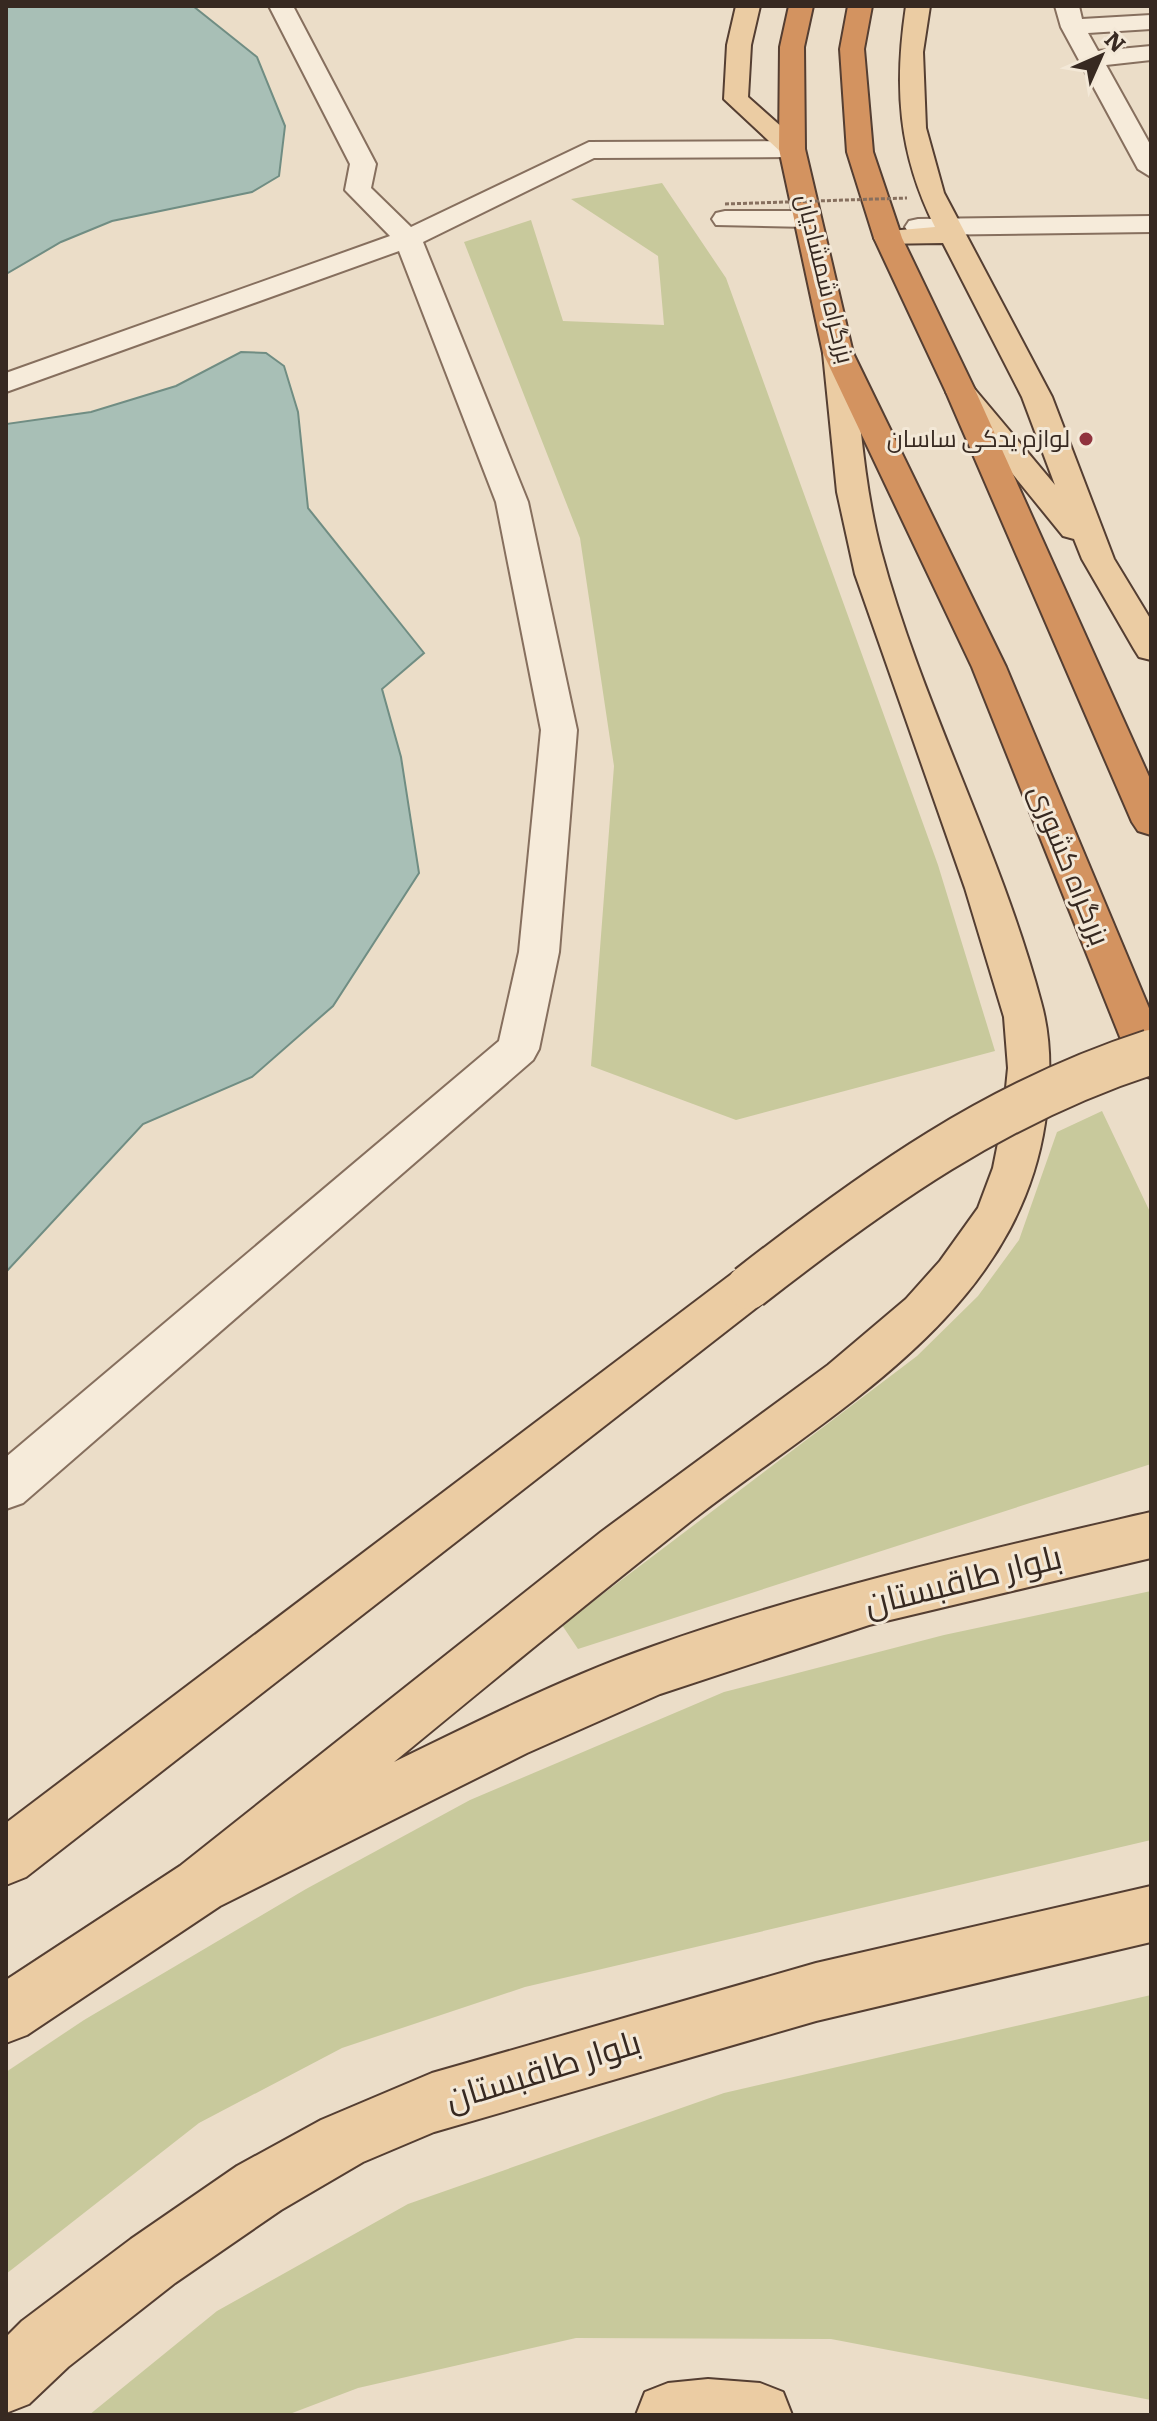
<svg xmlns="http://www.w3.org/2000/svg" width="1157" height="2421" font-family="Literata,Cairo,serif">
<style>
.green{fill:#c8c99c}
.water{fill:#a8bfb6;stroke:#708d83;stroke-width:2}
.lines{fill:none;stroke-linecap:round;stroke-linejoin:round}
.minor-casing{stroke:#866f5e;stroke-width:4}
.major-casing{stroke:#543e32;stroke-width:4}
.highway-casing{stroke:#543e32;stroke-width:4}
.minor{fill:#f6ebda;fill-rule:evenodd}
.major{fill:#ebcca3;fill-rule:evenodd}
.highway{fill:#d39360;fill-rule:evenodd}
.major-bridge-casing{stroke:#543e32;stroke-width:48;stroke-linecap:butt}
.path-bridge{stroke:#866f5e;stroke-width:3;stroke-dasharray:4 2;stroke-linecap:butt}
.major-bridge{stroke:#ebcca3;stroke-width:44}
.poi-dot{fill:#90333e;stroke:#f3e8d7;stroke-width:3}
.labels{text-anchor:middle;stroke-width:6;stroke-linejoin:round;paint-order:stroke}
.far-street-label{font-size:24px;fill:#372921;stroke:#f3e8d7}
.far-poi-label{font-size:24px;fill:#372921;stroke:#f3e8d7;text-anchor:end}
.street-label{font-size:28px;fill:#372921;stroke:#f3e8d7}
.near-street-label{font-size:34px;fill:#372921;stroke:#f3e8d7}
</style>
<rect width="100%" height="100%" fill="#ebddc8"/>
<g class="green">
<path d="M662,183L726,278L938,865L995,1051L736,1120L591,1066L614,766L580,538L464,242L531,220L563,321L664,325L658,256L571,199Z"/>
<path d="M1102,1111L1151,1214V1464L578,1649L562,1625L917,1356L978,1296L1019,1240L1057,1132Z"/>
<path d="M1151,1591V1840L525,1987L342,2048L199,2123L6,2274V2072L84,2020L306,1889L470,1800L724,1692L944,1635Z"/>
<path d="M1151,1995V2400L831,2339L576,2338L358,2388L287,2415H89L217,2311L408,2204L724,2093Z"/>
</g>
<g class="water">
<path d="M6,6H193L257,57L285,126L279,176L252,192L112,221L61,242L6,274Z"/>
<path d="M241,352L266,353L284,366L298,412L308,508L424,653L382,689L401,757L419,873L333,1006L252,1077L143,1124L6,1272V424L91,412L176,386Z"/>
</g>
<g class="lines">
<defs>
<g id="minor">
<path d="M269,6H293L376,164L371,188L411,227L589,142L792,141L805,149L792,157L594,158L423,242L528,502L577,730L559,952L539,1049L533,1060L23,1503L6,1509V1457L499,1041L519,952L541,730L496,502L399,251L6,392V373L390,236L345,190L350,164Z"/>
<path d="M1055,6H1079L1082,19L1151,15V29L1088,33L1098,51L1151,46V60L1106,65L1151,146V177L1138,169L1061,27Z"/>
<path d="M725,211H808L817,213L821,219L817,225L808,227L716,225L712,219L716,213Z"/>
<path d="M1151,216V232L918,235L909,233L905,227L909,221L918,219Z"/>
</g>
<g id="major">
<path d="M736,6H760L751,45L748,97L801,144L805,149L801,154H783L724,99L727,45Z"/>
<path d="M906,6H930L923,52L926,128L944,193L1052,397L1114,559L1151,620V660L1139,657L1134,649L1082,559L1074,539L1063,536L946,392L950,386H972L1055,485L1022,397L943,243L878,244L874,238L878,232L935,227C898,153 894,87 906,6Z"/>
<path d="M838,344L848,347L853,353C860,419 864,487 881,551C922,705 1000,848 1041,1002C1052,1041 1051,1083 1045,1123C1016,1315 831,1412 691,1521C591,1600 492,1681 394,1762C478,1721 565,1677 654,1646C816,1588 983,1551 1151,1512V1558L869,1625L660,1694L527,1753L220,1906L27,2035L6,2043V1980L180,1866L601,1532L828,1365L906,1299L940,1261L978,1208L993,1168L1003,1118L1008,1068L1004,1017L965,888L855,574L837,492L823,353L828,347Z"/>
<path d="M749,1268L765,1273L772,1287L765,1301L26,1877L6,1885V1823L733,1273Z"/>
<path d="M1151,1886V1942L816,2021L434,2132L363,2162L281,2210L175,2283L68,2367L29,2404L6,2413V2337L22,2321L131,2239L237,2166L321,2120L432,2073L816,1963Z"/>
<path d="M708,2379L760,2383L783,2392L792,2415H636L645,2392L668,2383Z"/>
</g>
<g id="highway">
<path d="M789,6H813L804,47L805,149L853,353L1006,667L1151,1013V1078L1136,1073L1130,1062L972,667L823,353L779,149L780,47Z"/>
<path d="M848,6H872L864,49L873,152L902,238L976,392L1151,781V835L1138,831L1132,822L946,392L874,238L847,152L840,49Z"/>
</g>
</defs>
<use href="#minor" class="minor-casing"/>
<use href="#major" class="major-casing"/>
<use href="#highway" class="highway-casing"/>
<use href="#minor" class="minor"/>
<use href="#major" class="major"/>
<use href="#highway" class="highway"/>
<defs>
<path id="major-bridge" d="M749,1287C876,1188 996,1102 1151,1052"/>
</defs>
<use href="#major-bridge" class="major-bridge-casing"/>
<path class="path-bridge" d="M725,204L907,198"/>
<use href="#major-bridge" class="major-bridge"/>
</g>
<circle class="poi-dot" cx="1086" cy="439" r="8"/>
<g class="labels">
<g class="far-street-label">
<text transform="translate(825 279) rotate(76)" y="8">بزرگراه شمشادیان</text>
</g>
<g class="far-poi-label">
<text x="1070" y="447">لوازم یدکی ساسان</text>
</g>
<g class="street-label">
<text transform="translate(1070 865) rotate(68)" y="10">بزرگراه کشوری</text>
</g>
<g class="near-street-label">
<text transform="translate(963 1580) rotate(-14)" y="12">بلوار طاقبستان</text>
<text transform="translate(543 2070) rotate(-17)" y="12">بلوار طاقبستان</text>
</g>
</g>
<rect width="1157" height="2421" fill="none" stroke="#372921" stroke-width="16"/>
<g transform="translate(1101 56) rotate(45)" stroke="#f3e8d7" stroke-width="6" paint-order="stroke">
<path d="M0-6L14 30L0 20L-14 30Z" fill="#372921"/>
<text y="-12" font-size="22" font-weight="bold" text-anchor="middle" fill="#372921">N</text>
</g>
</svg>
